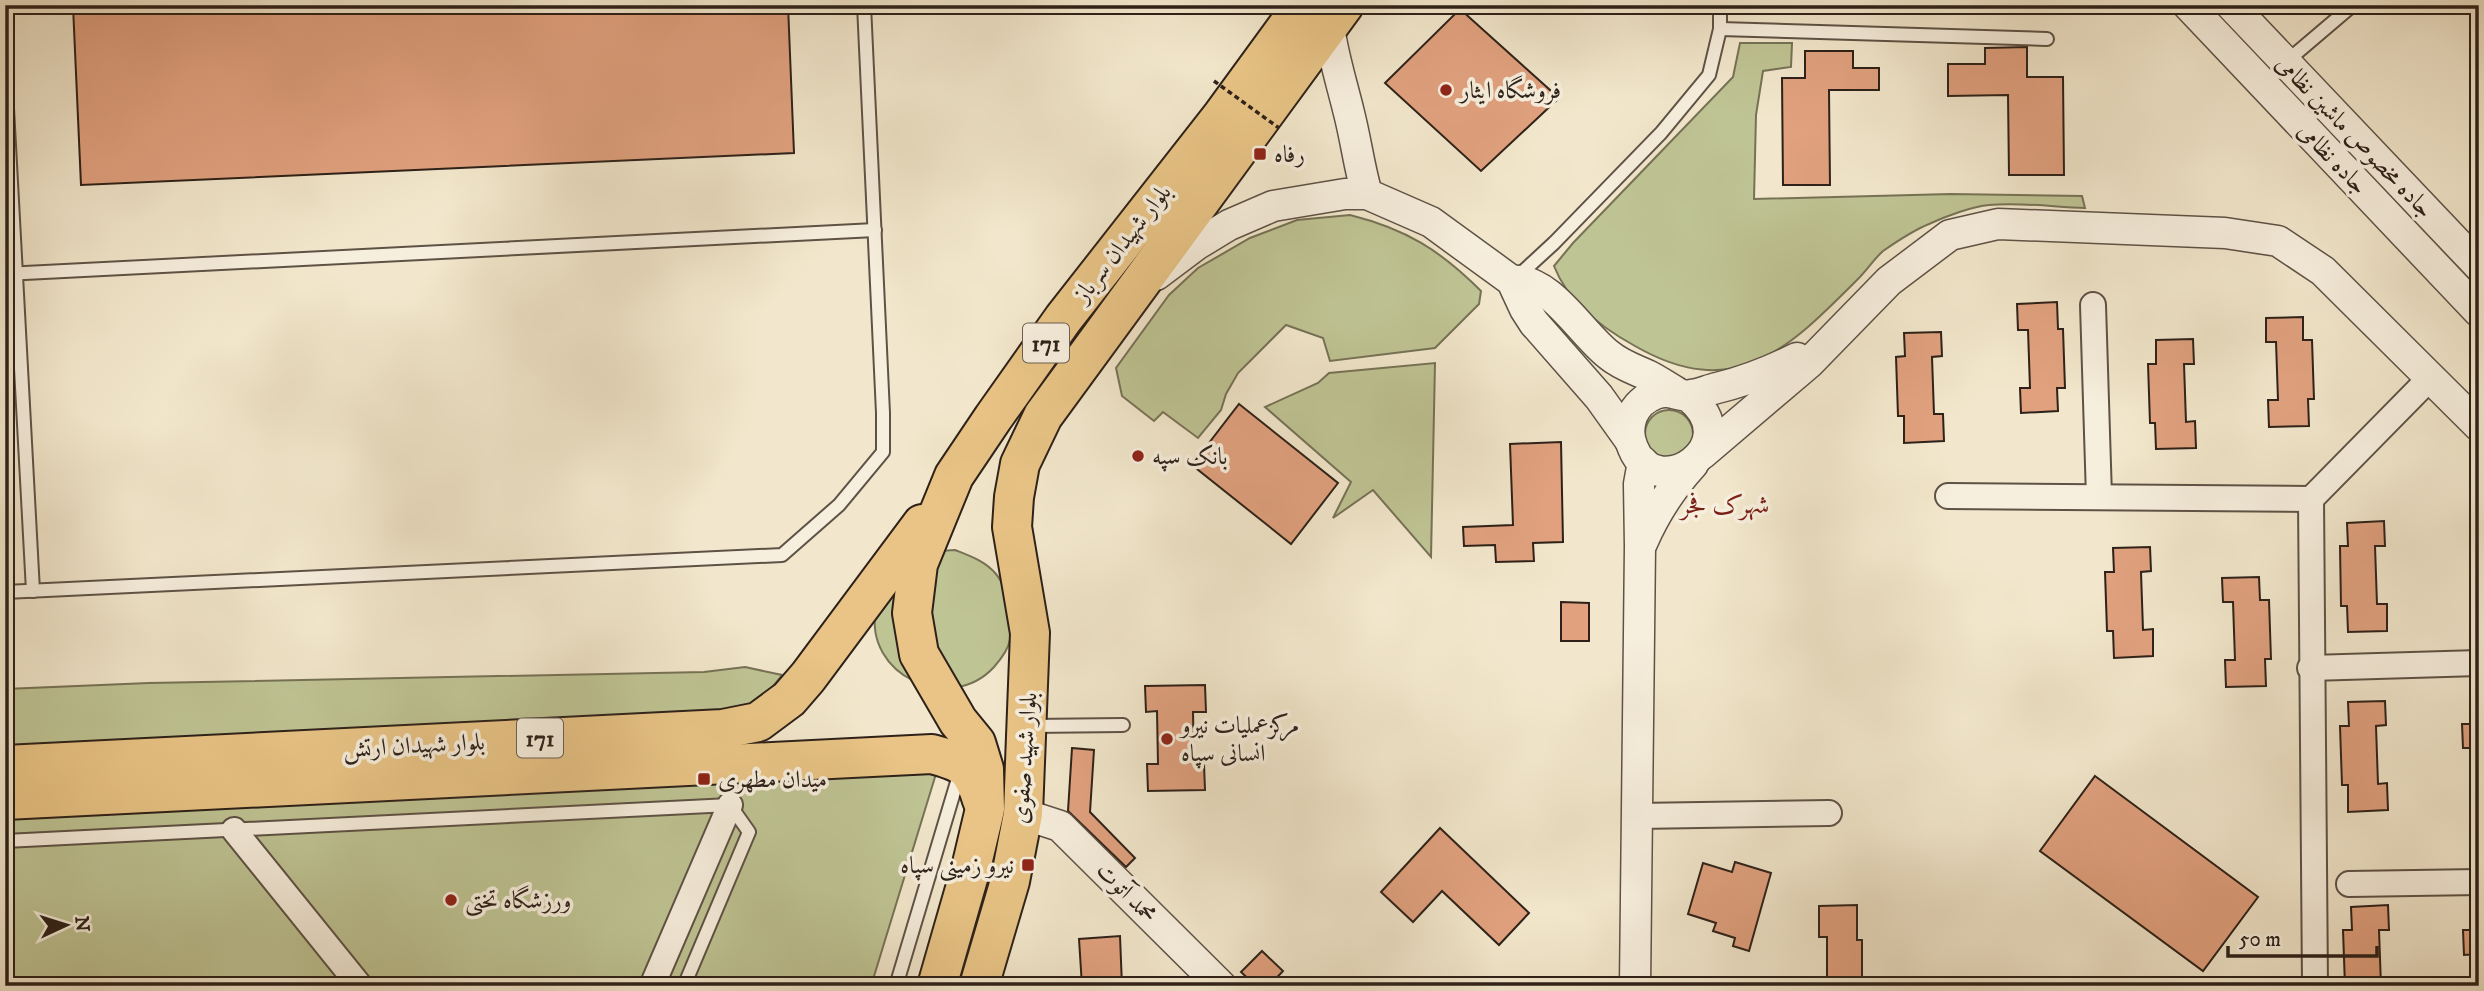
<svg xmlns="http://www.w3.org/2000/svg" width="2484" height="991" font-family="'IM FELL DW Pica',Amiri,serif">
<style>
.green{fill:#bfc494;stroke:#767256;stroke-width:2}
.building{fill:#e1a17f;stroke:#2d2119;stroke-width:2}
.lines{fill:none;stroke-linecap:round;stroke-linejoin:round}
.service-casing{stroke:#5e5246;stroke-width:16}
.minor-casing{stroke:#5e5246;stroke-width:28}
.tertiary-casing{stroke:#5e5246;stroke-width:33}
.primary-casing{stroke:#2d2119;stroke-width:42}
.service{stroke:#f7efde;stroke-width:12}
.minor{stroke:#f7efde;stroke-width:24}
.tertiary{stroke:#f7efde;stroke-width:30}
.primary{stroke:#e9c486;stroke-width:38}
.path-bridge{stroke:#2d2119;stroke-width:3.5;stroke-dasharray:5 3.5;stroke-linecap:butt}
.poi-dot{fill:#8f2418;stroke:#f7efde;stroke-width:2.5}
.labels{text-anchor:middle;stroke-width:7;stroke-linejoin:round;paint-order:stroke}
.shield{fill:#f7efde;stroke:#6a5f54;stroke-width:2}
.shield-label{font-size:23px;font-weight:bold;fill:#2d2119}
.poi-label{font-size:24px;fill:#2d2119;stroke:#f7efde;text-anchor:start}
.street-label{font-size:24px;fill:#2d2119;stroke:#f7efde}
.neighbourhood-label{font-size:26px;fill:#7a1f14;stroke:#f7efde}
</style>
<rect width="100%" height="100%" fill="#f2e7cc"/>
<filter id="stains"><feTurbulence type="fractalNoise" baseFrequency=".00286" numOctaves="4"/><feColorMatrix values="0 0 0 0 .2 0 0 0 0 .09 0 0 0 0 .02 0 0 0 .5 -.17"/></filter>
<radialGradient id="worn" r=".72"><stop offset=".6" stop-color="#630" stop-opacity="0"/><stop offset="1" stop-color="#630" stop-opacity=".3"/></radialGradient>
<g class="green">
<path d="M1740,43H1792L1791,67L1763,71L1756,115L1754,199L1951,194L2082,196L2085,208C2054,207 2020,202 1989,205C1973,206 1944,217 1929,224C1914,230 1896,242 1883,251C1874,259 1867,270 1858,279C1789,348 1736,404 1635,346C1602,328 1568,302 1554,266L1573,243L1733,77Z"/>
<path d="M1350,215C1406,229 1440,250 1481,291L1479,304L1435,348L1330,361L1323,338L1286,325L1238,373L1226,394L1221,410L1198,438L1163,412L1154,421L1122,396L1116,368L1169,295L1198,268L1250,238L1297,220Z"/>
<path d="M1435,363L1431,557L1373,490L1333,518L1351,482L1265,407L1318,383L1329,373Z"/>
<circle cx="1669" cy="434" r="24"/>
<path d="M955,550C970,556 985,561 996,574C1008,588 1015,622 1010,640C1008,650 1001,659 994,667C950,715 863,675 876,609C876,605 877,598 879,594C885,586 897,580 904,573C927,555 925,551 955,550Z"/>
<path d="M745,667L782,675L751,714L5,746V689L149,683L704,672Z"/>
<path d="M939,764L871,986H5V815Z"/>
</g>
<g class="building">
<path d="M788,5L794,153L81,185L73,6Z"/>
<path d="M1460,9L1559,98L1481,171L1385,83Z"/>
<path d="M2027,47V77H2063L2064,175H2009L2008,95L1948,96V64H1985V48Z"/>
<path d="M1805,51H1853V68H1879V90H1829L1830,185H1783L1782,78H1805Z"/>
<path d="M2057,302L2058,329H2063L2065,388H2057L2058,411L2021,413L2020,388H2030L2028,330H2018L2017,304Z"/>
<path d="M2303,317V340H2312L2314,399H2308L2309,426L2269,427L2268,400H2278L2276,342H2266V318Z"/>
<path d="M1941,332L1942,356L1932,357L1934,414H1943L1944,441L1904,443V416H1898L1896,357L1905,356L1904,333Z"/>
<path d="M2193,339L2194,364H2184L2186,422L2195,421L2196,448L2156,449L2155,423H2150L2148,364H2156V340Z"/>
<path d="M1239,404L1338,483L1291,544L1192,465Z"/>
<path d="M1561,442L1563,542L1533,543L1534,561L1496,562L1495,545L1464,546L1463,527L1513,525L1510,444Z"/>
<path d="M2384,521L2385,546H2375L2377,604H2387V631L2348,632L2347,606H2341L2340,546H2348L2347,523Z"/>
<path d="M2150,547L2151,571L2141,572L2143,630L2153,629V656L2114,658L2113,631H2107L2105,572H2114L2113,548Z"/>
<path d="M2259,577L2260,600H2269L2271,659H2265L2266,686L2226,687L2225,660H2235L2233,602H2223L2222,578Z"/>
<path d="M1561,602L1589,603V641H1561Z"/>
<path d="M1205,685L1206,712H1193L1194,765L1204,764L1205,790L1148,791L1147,764H1158L1157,711L1146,712L1145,686Z"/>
<path d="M2385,701L2386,725L2376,726L2378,784L2387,783L2388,810L2348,812V785H2342L2340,726H2349L2348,702Z"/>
<path d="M2462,724H2479V748H2463Z"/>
<path d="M1072,748L1094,750L1090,812L1135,858L1126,867L1068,811Z"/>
<path d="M2095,776L2258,897L2203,971L2040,851Z"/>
<path d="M1440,828L1529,913L1499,945L1442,891L1413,922L1381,892Z"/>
<path d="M1735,862L1771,873L1749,951L1733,946L1735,938L1713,931L1716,923L1688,914L1703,863L1732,872Z"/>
<path d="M1857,905V940H1862V986H1827V937H1819V906Z"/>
<path d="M2388,905L2389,930H2379L2381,986H2345L2343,930H2352L2351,907Z"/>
<path d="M2463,930H2479V954L2464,955Z"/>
<path d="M1120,936L1122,986H1082L1079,939Z"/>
<path d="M1262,951L1283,971L1269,986H1256L1241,972Z"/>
</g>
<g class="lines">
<defs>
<g id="service">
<path d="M1720,29L2047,39"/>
<path d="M2286,62L2353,5"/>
<path d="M5,71L33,591"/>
<path d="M5,274L875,230"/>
<path d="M1515,279L1554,243L1661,133L1709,75L1720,29V5"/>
<path d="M5,592L782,555L839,505L883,452V413L864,5"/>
<path d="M1031,726L1123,725"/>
<path d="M5,841L730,805L749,832L684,986"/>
<path d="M896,986L960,772"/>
</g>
<g id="minor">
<path d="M2093,305L2099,497"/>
<path d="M1948,496L2311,499L2431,377"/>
<path d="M2311,499L2315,986"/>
<path d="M2310,668L2479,663"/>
<path d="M1637,816L1829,813"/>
<path d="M234,830L360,986"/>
<path d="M2349,884L2479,882"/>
<path d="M652,986L730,805"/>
</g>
<g id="tertiary">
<path d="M2188,5L2479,312"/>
<path d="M2231,5L2479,266"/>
<path d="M1329,27C1333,56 1342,84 1349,113C1356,140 1359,167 1367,194"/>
<path d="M1156,275L1196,245L1229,225L1273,206L1345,194H1367L1431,222L1512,281L1525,309L1534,323L1599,397L1629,439"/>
<path d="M1512,281C1550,277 1582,335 1609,355C1621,365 1634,369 1647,375C1657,380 1666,386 1676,392"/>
<path d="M1688,396C1750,445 1656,506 1633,448C1628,437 1628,427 1632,416C1636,406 1645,398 1655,394C1672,388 1679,398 1691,395C1700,394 1708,390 1717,388C1746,381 1771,371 1797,358"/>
<path d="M1702,454L1809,363L1889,281L1950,235L1998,224L2225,233L2278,241L2323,271L2479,426"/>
<path d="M1642,543C1655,513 1671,488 1693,464"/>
<path d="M1023,814L1060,826L1221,986"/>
<path d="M1635,986L1640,546L1639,484L1643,462"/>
</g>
<g id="primary">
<path d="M5,765L723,729L758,722L789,699L808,677L922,524"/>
<path d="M5,800L932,754C965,763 972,767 982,800"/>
<path d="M937,986L971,868L985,809L984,769L976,743L958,721L919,654L912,613L918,564L954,476L993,418L1063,319L1222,116L1303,5"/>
<path d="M979,986L1010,881L1023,814L1030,633L1012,527L1014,497L1020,464L1043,416L1344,5"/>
</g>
</defs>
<use href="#service" class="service-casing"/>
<use href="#minor" class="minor-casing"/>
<use href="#tertiary" class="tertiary-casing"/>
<use href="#primary" class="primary-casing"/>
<use href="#service" class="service"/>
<use href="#minor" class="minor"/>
<use href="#tertiary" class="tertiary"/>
<use href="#primary" class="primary"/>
<path class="path-bridge" d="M1214,81L1279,128"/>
</g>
<g class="poi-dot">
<circle cx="1446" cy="90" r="7"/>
<rect x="1253" y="147" width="14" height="14" rx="3.5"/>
<circle cx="1138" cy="456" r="7"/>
<circle cx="1167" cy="739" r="7"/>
<rect x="697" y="772" width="14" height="14" rx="3.5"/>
<rect x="1021" y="858" width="14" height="14" rx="3.5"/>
<circle cx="451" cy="900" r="7"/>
</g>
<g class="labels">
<g class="shield">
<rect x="1023" y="323.5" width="46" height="39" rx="5"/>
<rect x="517" y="718.5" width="46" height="39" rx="5"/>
</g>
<g class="shield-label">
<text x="1046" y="351">171</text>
<text x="540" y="746">171</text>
</g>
<g class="poi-label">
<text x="1460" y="98">فروشگاه ایثار</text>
<text x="1274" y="162">رفاه</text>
<text x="1152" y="464">بانک سپه</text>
<text x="1181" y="733">مرکزعملیات نیرو<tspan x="1181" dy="28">انسانی سپاه</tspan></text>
<text x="718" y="787">میدان مطهری</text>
<text x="1014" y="873" text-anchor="end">نیرو زمینی سپاه</text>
<text x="465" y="908">ورزشگاه تختی</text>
</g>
<g class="street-label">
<text transform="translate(2355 136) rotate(46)" y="8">جاده مخصوص ماشین نظامی</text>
<text transform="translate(2333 158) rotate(46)" y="8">جاده نظامی</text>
<text transform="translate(1122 243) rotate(-52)" y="8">بلوار شهیدان سرباز</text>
<text transform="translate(414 745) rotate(-3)" y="8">بلوار شهیدان ارتش</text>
<text transform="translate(1024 758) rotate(-86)" y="8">بلوار شهید صفوی</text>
<text transform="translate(1127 892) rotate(45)" y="8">محمد آتوت</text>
</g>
<g class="neighbourhood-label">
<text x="1725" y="513">شهرک فجر</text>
</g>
</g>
<rect width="2484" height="991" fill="none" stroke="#f2e7cc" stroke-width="28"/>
<rect x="7" y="7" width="2470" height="977" fill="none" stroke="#2d2119" stroke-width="3.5"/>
<rect x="14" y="14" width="2456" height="963" fill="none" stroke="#2d2119" stroke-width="2"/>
<g transform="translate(66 925) rotate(86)" stroke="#f7efde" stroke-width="5" paint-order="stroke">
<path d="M0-5L12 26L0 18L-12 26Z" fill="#2d2119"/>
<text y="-10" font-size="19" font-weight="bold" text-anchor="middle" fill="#2d2119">N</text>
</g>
<path d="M2228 946v10h149v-10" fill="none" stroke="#2d2119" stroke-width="3.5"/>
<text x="2239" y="946" font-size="21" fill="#2d2119" stroke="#f7efde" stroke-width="5" paint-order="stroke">50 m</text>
<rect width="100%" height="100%" filter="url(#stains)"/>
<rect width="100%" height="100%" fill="url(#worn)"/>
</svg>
